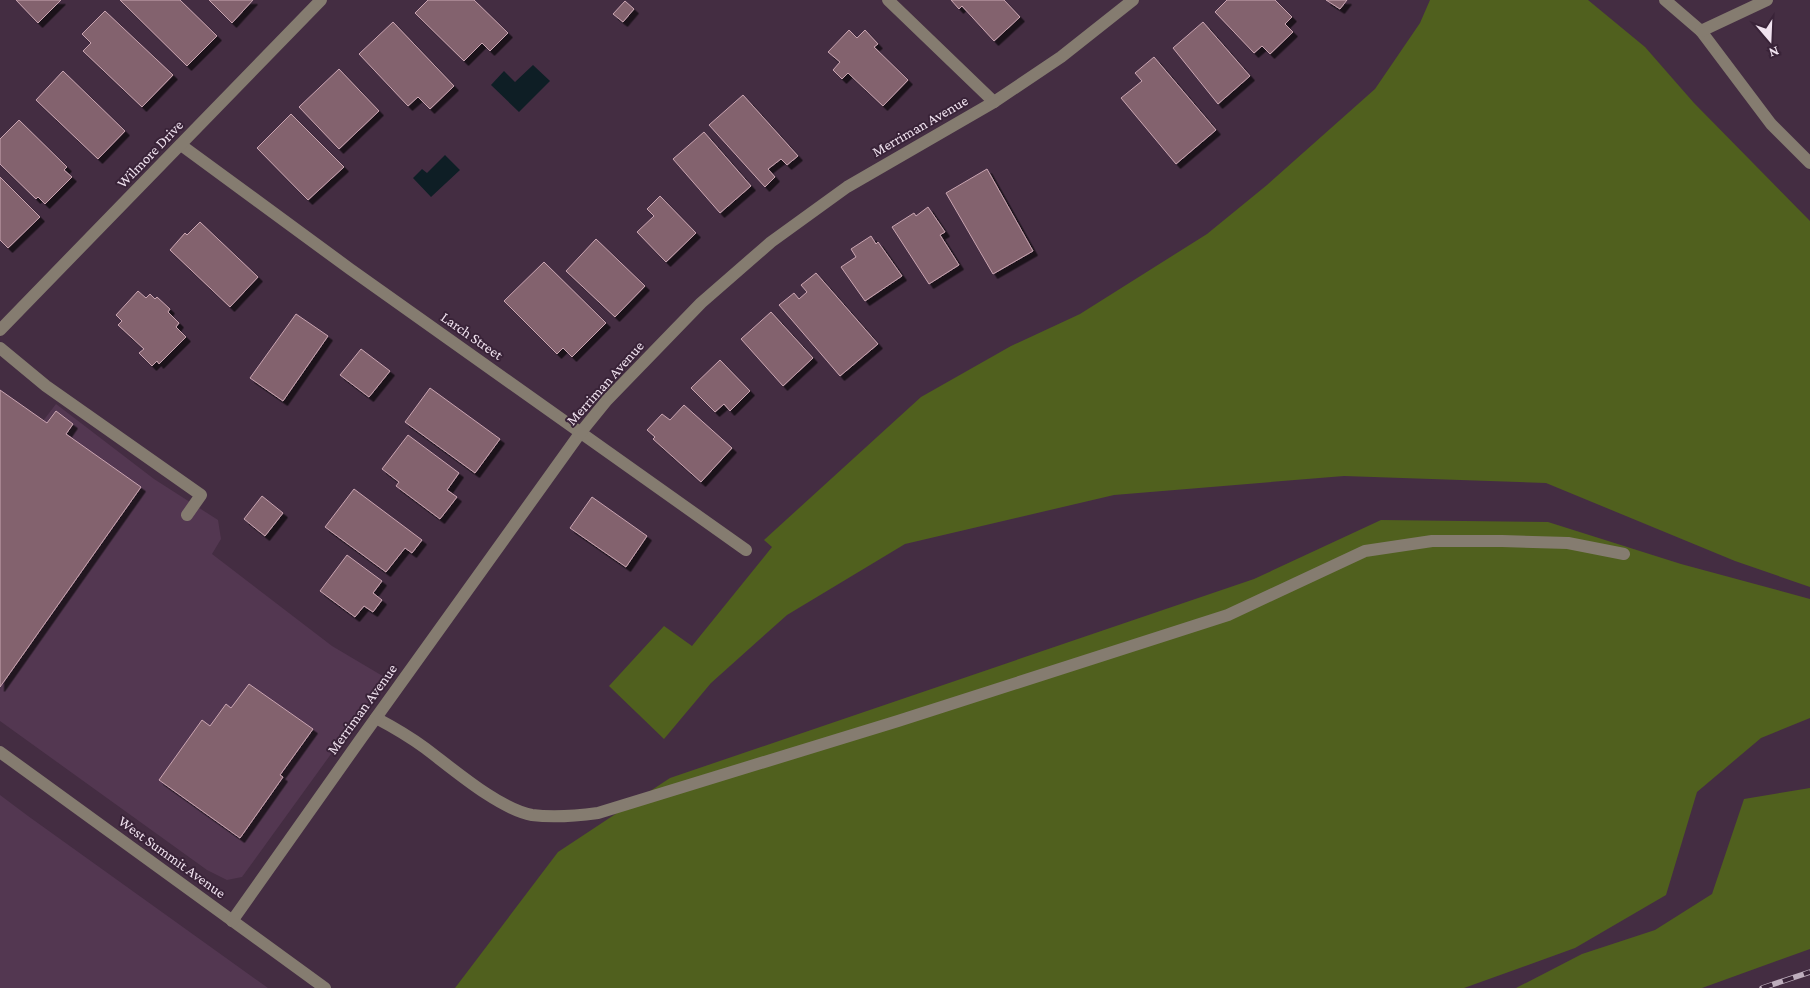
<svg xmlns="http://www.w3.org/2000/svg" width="1810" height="988" font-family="'Crimson Pro',serif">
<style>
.built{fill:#533751}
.green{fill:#50601e}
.water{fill:#0e1e25}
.building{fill:#83626e;stroke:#caa5b2;filter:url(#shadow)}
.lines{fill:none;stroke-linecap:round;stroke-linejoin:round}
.minor{stroke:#857c70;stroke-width:12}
.rail-casing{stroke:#beaebd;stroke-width:5.5}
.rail{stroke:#392338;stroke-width:4;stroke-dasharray:11;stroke-linecap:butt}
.labels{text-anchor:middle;stroke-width:4;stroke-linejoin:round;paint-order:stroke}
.street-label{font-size:15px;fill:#f0e2ef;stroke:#392338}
</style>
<defs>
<filter id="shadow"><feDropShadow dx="4.5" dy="4.5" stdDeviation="0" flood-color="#0009"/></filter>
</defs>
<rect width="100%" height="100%" fill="#442d42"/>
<g class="built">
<path d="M56,404L154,479L218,520L221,539L212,554L332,646L386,678L242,877L227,880L207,870L0,721V477Z"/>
<path d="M0,795L28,816L268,988H0Z"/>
</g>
<g class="green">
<path d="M1430,0H1588L1645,47L1694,103L1810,221V587L1735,561L1546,483L1344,476L1114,495L905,544L787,615L711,683L664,739L609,686L664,626L692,646L772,547L764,540L921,397L1011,346L1080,314L1207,234L1267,185L1375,89L1420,23Z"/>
<path d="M1381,520L1548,522L1681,564L1810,599V718L1761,738L1697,792L1666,895L1575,948L1464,988H455L558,852L670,778L1254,579Z"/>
<path d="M1810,788V949L1702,988H1516L1582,954L1655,930L1712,894L1744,799Z"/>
</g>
<g class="water">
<path d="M533,65L550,81L519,112L491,85L504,71L515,82Z"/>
<path d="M445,155L460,170L431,197L413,178L422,169L427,173Z"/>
</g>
<g class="building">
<path d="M16,0H61L38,23Z"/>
<path d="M120,0H180L217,36L187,66Z"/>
<path d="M209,0H253L232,23Z"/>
<path d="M428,0H474L508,33L490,51L482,43L464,61L415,13Z"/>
<path d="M951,0H1004L1020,17L994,41L962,6L959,9Z"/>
<path d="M1227,0H1275L1292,17L1285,24L1293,32L1270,54L1262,46L1254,53L1215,12Z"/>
<path d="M1326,0H1347L1340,9Z"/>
<path d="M625,1L634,9L623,22L613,14Z"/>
<path d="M105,11L173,75L142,107L83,51L91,43L82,34Z"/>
<path d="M393,22L454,86L430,109L418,97L408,106L359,54Z"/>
<path d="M1203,22L1250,76L1218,104L1173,48Z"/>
<path d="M849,30L857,38L865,30L878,44L874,47L908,80L883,106L848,73L842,79L833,70L840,62L828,52Z"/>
<path d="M1154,57L1216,130L1176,164L1121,98L1142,81L1135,73Z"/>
<path d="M339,69L379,111L339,149L299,107Z"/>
<path d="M63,71L125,131L98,159L36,100Z"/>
<path d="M743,95L798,156L787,165L781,159L768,169L775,177L765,187L709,125Z"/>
<path d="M291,114L344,167L308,200L257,148Z"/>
<path d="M19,120L67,167L64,170L72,177L45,204L38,197L36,199L0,164V139Z"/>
<path d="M704,132L751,186L720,213L673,159Z"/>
<path d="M987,169L1033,251L993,274L946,193Z"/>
<path d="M0,177L40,217L8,248L0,240Z"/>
<path d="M660,196L696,233L666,262L637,232L654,216L647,209Z"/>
<path d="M928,207L945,232L940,235L959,265L929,284L892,227L914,213L916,216Z"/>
<path d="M200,222L258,277L230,307L170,250L185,233L187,235Z"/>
<path d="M871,236L876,244L878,242L902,276L865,301L841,267L856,257L851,249Z"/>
<path d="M596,239L645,286L615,317L566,271Z"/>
<path d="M544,262L606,323L572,357L563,348L557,354L504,301Z"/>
<path d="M816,273L878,344L840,376L779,305L794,293L799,299L807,292L801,285Z"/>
<path d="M138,291L146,298L150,294L155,299L157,297L170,309L168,312L179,323L176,327L186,337L159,364L157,361L152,366L139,353L144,349L118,325L122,321L116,315Z"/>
<path d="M771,312L813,358L783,386L741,339Z"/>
<path d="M296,314L328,336L283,401L250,378Z"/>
<path d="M361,349L390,371L369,397L340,375Z"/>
<path d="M720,360L750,391L730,411L724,404L715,412L691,388Z"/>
<path d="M430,388L500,439L475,473L405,422Z"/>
<path d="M0,390L47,423L56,411L73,424L66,434L141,487L0,687Z"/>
<path d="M684,405L732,448L701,482L653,439L655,437L647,430L662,414L670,420Z"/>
<path d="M408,435L459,473L447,490L457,497L440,519L396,486L399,482L382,469Z"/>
<path d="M354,489L422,540L412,553L405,548L386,572L325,527Z"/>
<path d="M262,496L283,513L265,536L244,519Z"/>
<path d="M592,497L647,536L626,567L570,528Z"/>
<path d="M347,555L382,581L373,593L382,600L373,612L364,606L355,617L320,591Z"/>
<path d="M249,684L313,729L280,775L283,777L240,838L159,780L202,720L210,726L226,704L231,708Z"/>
</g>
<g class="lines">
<g class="minor">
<path d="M888,0L994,102"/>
<path d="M1665,0L1701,31L1771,124L1810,163"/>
<path d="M1701,31L1767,0"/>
<path d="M181,145L350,269L746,550"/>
<path d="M0,330L321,0"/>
<path d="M0,348L46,386L201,495L187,515"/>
<path d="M376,718C393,727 410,737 425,748C453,769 499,809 532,815C554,818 576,816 598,813L898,721L1228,615L1365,551L1432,541H1502L1568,543L1624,554"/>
<path d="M0,752L325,988"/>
<path d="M232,921L360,740L581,432L607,400L701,303L771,242L847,187L994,102L1061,57L1133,0"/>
</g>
<defs>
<path id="rail" d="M1762,988L1810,972"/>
</defs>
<use href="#rail" class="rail-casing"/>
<use href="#rail" class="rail"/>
</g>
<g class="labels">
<g class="street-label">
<text transform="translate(920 126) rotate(-30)" y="5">Merriman Avenue</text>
<text transform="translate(150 154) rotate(-46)" y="5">Wilmore Drive</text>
<text transform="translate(472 336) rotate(35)" y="5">Larch Street</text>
<text transform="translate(605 383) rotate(-48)" y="5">Merriman Avenue</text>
<text transform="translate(362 709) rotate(-54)" y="5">Merriman Avenue</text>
<text transform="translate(172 857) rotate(36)" y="5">West Summit Avenue</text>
</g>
</g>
<g transform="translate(1770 40) rotate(161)" stroke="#392338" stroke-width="4" paint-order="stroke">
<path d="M0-4L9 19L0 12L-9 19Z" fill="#f0e2ef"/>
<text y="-8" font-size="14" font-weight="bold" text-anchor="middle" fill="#f0e2ef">N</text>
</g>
</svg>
